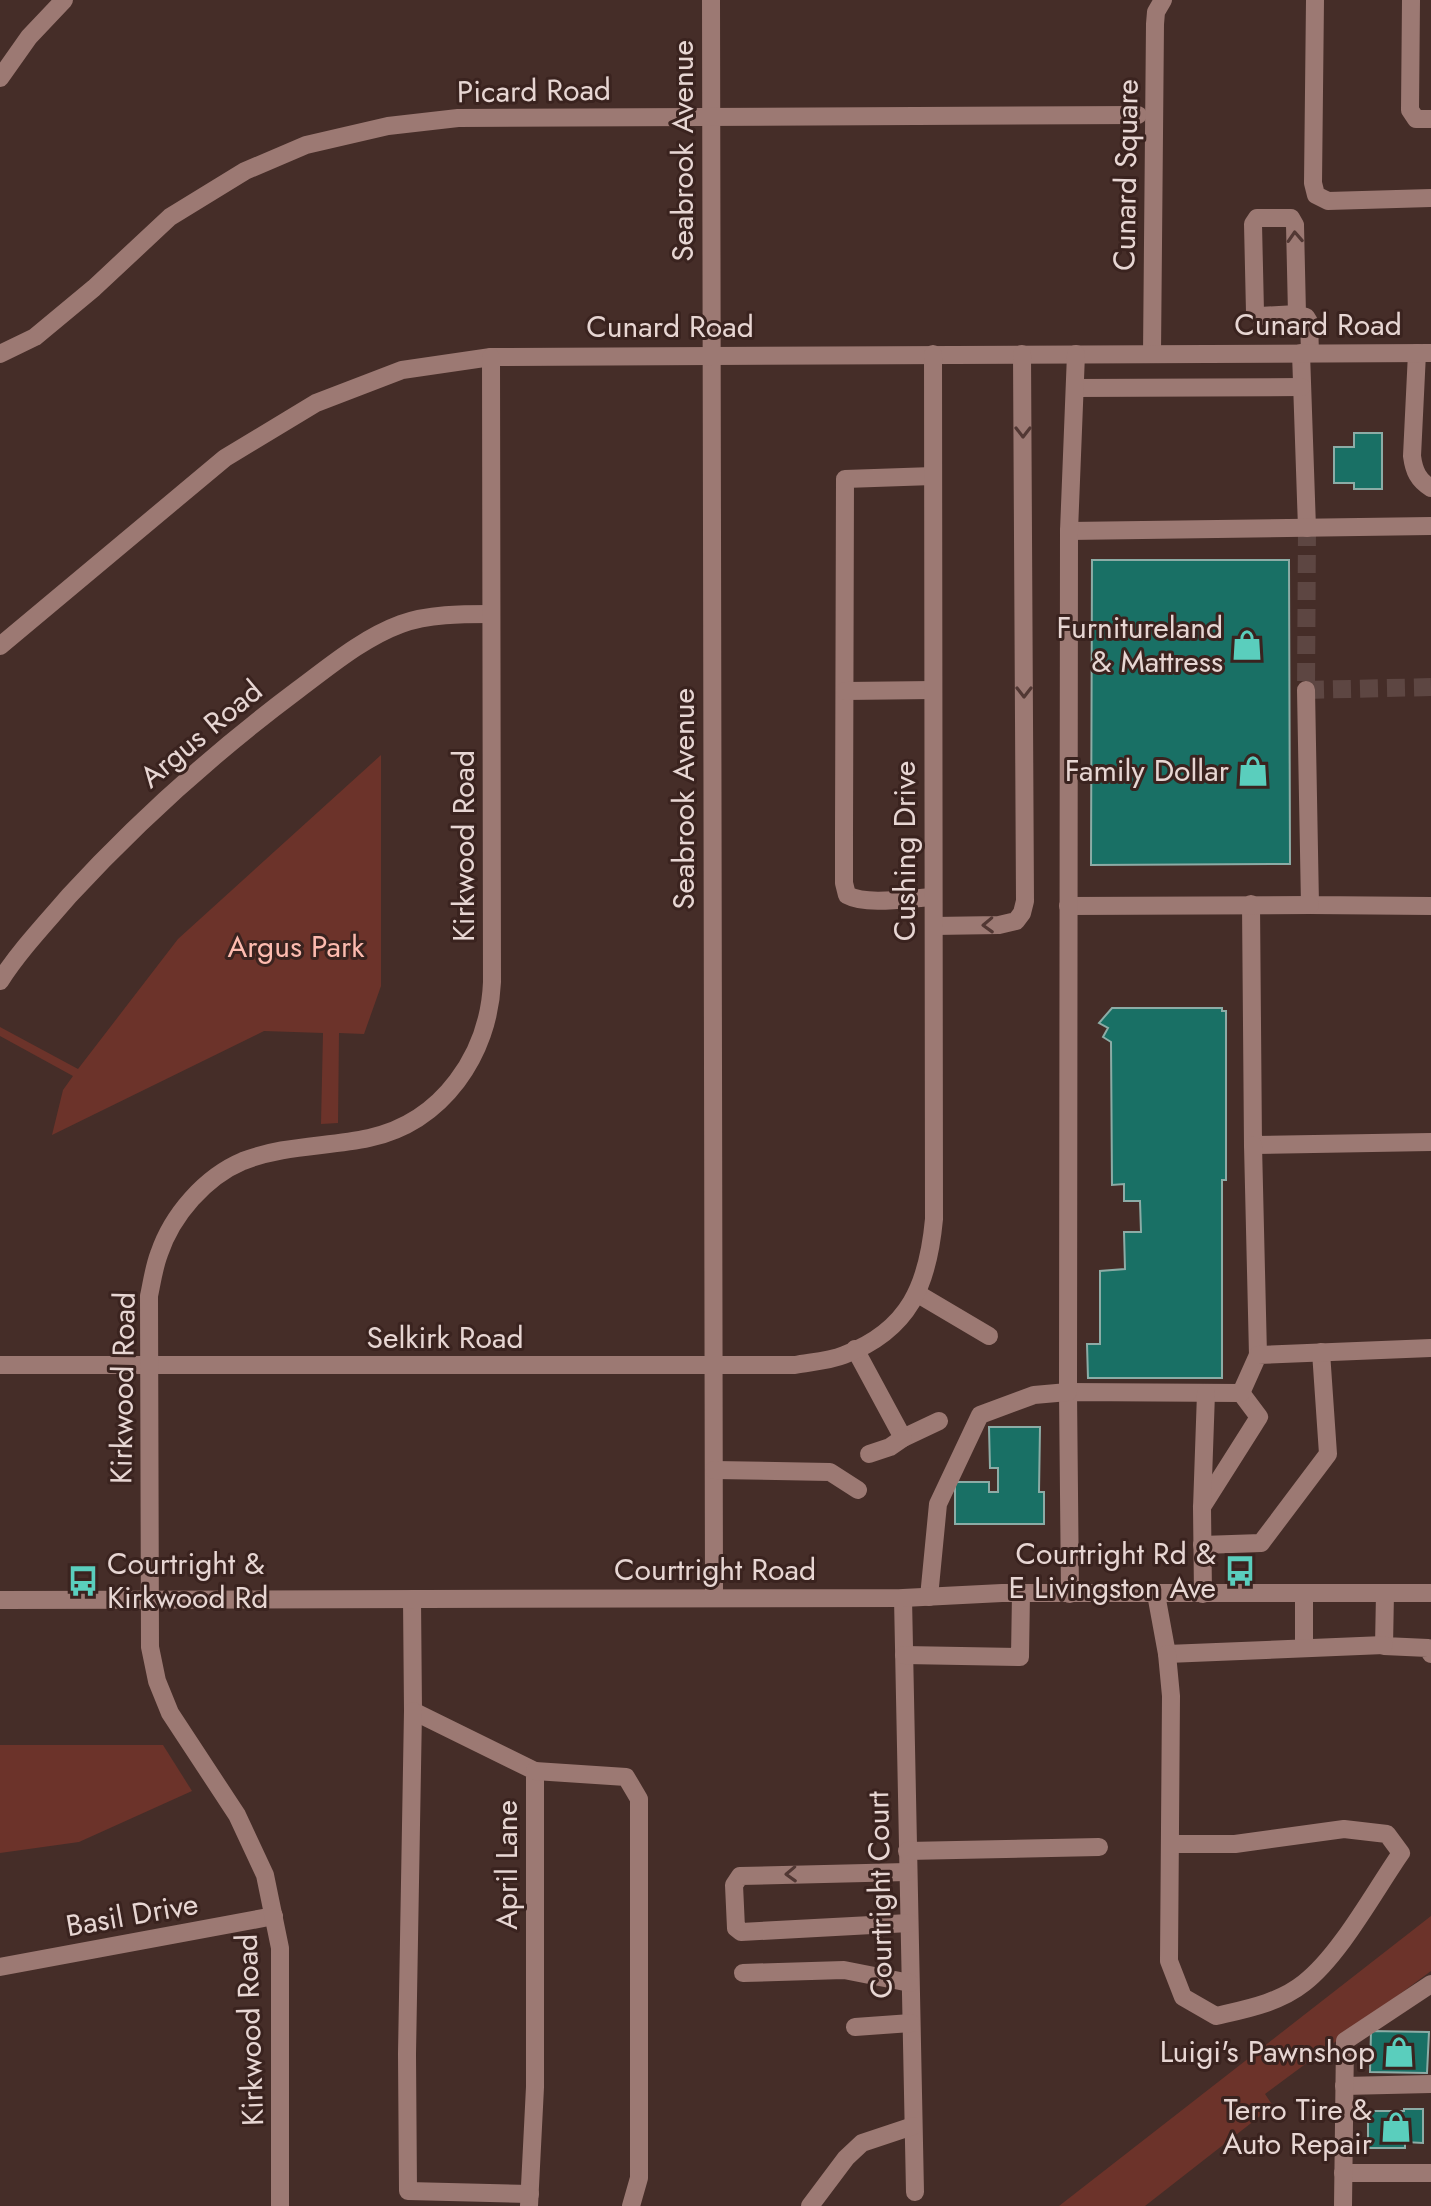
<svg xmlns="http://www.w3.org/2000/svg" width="1431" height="2206" font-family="Jost,sans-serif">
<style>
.green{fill:#6c332a}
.building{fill:#197065;stroke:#8caca6;stroke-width:2}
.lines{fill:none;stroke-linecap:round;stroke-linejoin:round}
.minor-tunnel{stroke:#5d4642;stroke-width:18;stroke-dasharray:18 9;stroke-linecap:butt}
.minor{stroke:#9c7973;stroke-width:18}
.oneway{stroke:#523834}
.labels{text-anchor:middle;stroke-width:6;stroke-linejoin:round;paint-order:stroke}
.street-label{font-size:30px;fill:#e7d6d3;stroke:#3a231f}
.poi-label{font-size:30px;fill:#e7d6d3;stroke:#3a231f;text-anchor:end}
.park-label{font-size:30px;fill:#fdbbaf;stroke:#3a231f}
</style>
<rect width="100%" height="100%" fill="#452d28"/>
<g class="green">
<path d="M381,755V986L364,1034L339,1033L338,1123L321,1124L323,1033L264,1031L52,1135L63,1090L73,1076L0,1036V1027L78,1069L178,939Z"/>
<path d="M0,1745H163L192,1791L79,1842L0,1853Z"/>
<path d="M1431,1916V1971L1265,2094L1273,2106L1145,2206H1059Z"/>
</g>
<g class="building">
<path d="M1354,433H1382V489H1354V483H1334V447H1354Z"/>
<path d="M1092,560H1289L1290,864L1091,865Z"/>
<path d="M1112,1008H1222V1011H1226V1180H1222V1378H1088L1087,1344H1100V1271L1125,1269L1124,1232H1141L1140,1201H1124V1184L1112,1185L1111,1042L1103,1037L1108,1028L1099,1023Z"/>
<path d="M989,1427H1040L1039,1492H1044V1524H955V1482H989V1492H998V1468H990Z"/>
<path d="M1371,2031L1429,2032L1427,2073L1370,2072Z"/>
<path d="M1404,2109H1423V2143L1405,2142V2148H1368V2111H1404Z"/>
</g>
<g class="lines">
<path class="minor-tunnel" d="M1307,528L1306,690L1431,687"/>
<g class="minor">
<path d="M711,0L714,1598"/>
<path d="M1315,0L1313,183L1316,195L1328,201L1431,198"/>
<path d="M1411,0L1410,110L1416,119H1431"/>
<path d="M0,78L29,37L64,0"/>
<path d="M1297,314L1295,225L1291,218H1257L1253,224L1255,312L1260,316L1297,314L1306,317L1309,322L1310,353"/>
<path d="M1301,353L1307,528"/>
<path d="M1417,353L1412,456C1414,471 1418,480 1431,488"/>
<path d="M0,354L35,337L94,288L170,217L245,171L306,145L388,126L458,118L1138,115"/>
<path d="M1152,354L1155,24L1156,12L1163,0"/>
<path d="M1075,388L1302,387"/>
<path d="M933,476L845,479L844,836V883L847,895C867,906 910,898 933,897"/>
<path d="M1069,531L1431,526"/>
<path d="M0,646L225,458L316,403L402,370L491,357L1431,353"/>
<path d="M1306,690L1310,905L1431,906"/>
<path d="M845,691L933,690"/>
<path d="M1251,904L1253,1145L1431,1142"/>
<path d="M1068,906L1310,905"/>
<path d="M934,926L999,925L1016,921L1022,913L1025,901L1022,354"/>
<path d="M0,981C20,950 45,924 69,896C139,820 216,751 299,689C330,666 363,638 401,624C428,614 462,614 491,614"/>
<path d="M1253,1145L1258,1355"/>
<path d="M918,1294L989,1336"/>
<path d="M855,1349L903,1438L939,1421"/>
<path d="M0,1365H795C811,1362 829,1361 844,1355C910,1330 928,1284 934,1219L933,354"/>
<path d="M869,1454L890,1447L903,1438"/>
<path d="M714,1470L830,1472L858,1490"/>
<path d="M1202,1507L1259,1417L1241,1393"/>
<path d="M1202,1545L1261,1543L1328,1454L1321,1352"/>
<path d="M1304,1593V1648"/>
<path d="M1385,1593L1384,1646L1428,1648L1431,1654"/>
<path d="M1070,1594L1068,1392L1241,1393L1258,1355L1431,1348"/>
<path d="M1156,1594L1167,1654L1384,1645"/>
<path d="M1203,1594L1202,1508L1206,1393"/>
<path d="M929,1597L938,1504L980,1415L1034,1395L1068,1392L1069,531L1076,354"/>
<path d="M903,1598L915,2192"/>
<path d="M412,1599L413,1711L535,1771V2087L529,2206"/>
<path d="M0,1600L903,1598L1002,1593H1431"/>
<path d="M1167,1654L1171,1696L1169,1961L1183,1997L1216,2016C1246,2009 1279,2003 1304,1983C1340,1955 1374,1892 1401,1853L1387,1834L1344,1829L1235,1844H1170"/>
<path d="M904,1655L1020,1657L1021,1593"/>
<path d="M413,1711L407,2054L408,2191L530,2194"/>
<path d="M535,1771L626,1777L639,1799V2178L631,2206"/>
<path d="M907,1851L1099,1847"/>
<path d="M907,1872L740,1876L734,1885L736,1928L741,1932L909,1923"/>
<path d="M0,1967L274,1916"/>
<path d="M743,1973L844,1970L910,1983"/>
<path d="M855,2027L911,2023"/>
<path d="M1344,2086L1431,2084"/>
<path d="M1343,2173H1431"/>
<path d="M280,2206V1948L265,1875L237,1815L170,1713L157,1681L150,1647L149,1296C152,1282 154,1267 159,1254C172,1215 205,1177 243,1161C284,1145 327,1147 369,1138C443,1122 489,1054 492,982L491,357"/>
<path d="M810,2206L846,2158L862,2143L913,2126"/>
<path d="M1343,2206L1345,2041L1431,1984"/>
</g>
</g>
<defs><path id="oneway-chevron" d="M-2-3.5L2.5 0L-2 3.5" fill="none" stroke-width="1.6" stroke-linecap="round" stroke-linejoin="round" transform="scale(2)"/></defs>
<g class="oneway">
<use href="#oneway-chevron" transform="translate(1295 237) rotate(-93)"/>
<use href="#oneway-chevron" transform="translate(1023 432) rotate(90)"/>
<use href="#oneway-chevron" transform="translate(1024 692) rotate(90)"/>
<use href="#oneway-chevron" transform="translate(988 925) rotate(178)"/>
<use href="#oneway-chevron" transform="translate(791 1874) rotate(178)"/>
</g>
<defs>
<symbol id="shop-bare" viewBox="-9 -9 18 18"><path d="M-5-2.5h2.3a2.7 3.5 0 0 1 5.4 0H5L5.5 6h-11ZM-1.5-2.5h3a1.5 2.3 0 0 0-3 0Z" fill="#5acebd" stroke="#3a231f" stroke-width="2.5" paint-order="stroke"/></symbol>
<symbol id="bus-bare" viewBox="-9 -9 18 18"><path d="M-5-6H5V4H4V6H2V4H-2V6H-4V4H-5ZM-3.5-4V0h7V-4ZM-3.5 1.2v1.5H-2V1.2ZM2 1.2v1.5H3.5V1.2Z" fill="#5acebd" stroke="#3a231f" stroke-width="2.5" paint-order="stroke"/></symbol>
</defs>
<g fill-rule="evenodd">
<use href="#shop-bare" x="1225" y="623" width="44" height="44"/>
<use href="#shop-bare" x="1231" y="749" width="44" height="44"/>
<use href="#bus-bare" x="1218" y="1549" width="44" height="44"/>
<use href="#bus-bare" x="61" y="1559" width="44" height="44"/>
<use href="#shop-bare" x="1377" y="2030" width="44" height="44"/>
<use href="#shop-bare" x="1374" y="2105" width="44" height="44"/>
</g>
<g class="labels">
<g class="street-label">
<text transform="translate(534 91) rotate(-1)" y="10">Picard Road</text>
<text transform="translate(683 151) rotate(-90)" y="10">Seabrook Avenue</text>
<text transform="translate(1126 175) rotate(-89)" y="10">Cunard Square</text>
<text x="1318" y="335">Cunard Road</text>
<text x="670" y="337">Cunard Road</text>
<text transform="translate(201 734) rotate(-40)" y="10">Argus Road</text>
<text transform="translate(684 799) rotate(-90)" y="10">Seabrook Avenue</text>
<text transform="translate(464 846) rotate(-90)" y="10">Kirkwood Road</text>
<text transform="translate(905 851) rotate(-90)" y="10">Cushing Drive</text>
<text x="445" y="1348">Selkirk Road</text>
<text transform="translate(123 1388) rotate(-89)" y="10">Kirkwood Road</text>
<text x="715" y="1580">Courtright Road</text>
<text transform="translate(507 1865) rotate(-90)" y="10">April Lane</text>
<text transform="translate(880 1895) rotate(-91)" y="10">Courtright Court</text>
<text transform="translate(132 1915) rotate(-10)" y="10">Basil Drive</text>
<text transform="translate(250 2030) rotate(-92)" y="10">Kirkwood Road</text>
</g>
<g class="poi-label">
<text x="1223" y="638">Furnitureland<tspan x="1223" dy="34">&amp; Mattress</tspan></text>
<text x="1229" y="781">Family Dollar</text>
<text x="1216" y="1564">Courtright Rd &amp;<tspan x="1216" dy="34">E Livingston Ave</tspan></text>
<text x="107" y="1574" text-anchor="start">Courtright &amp;<tspan x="107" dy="34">Kirkwood Rd</tspan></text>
<text x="1375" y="2062">Luigi's Pawnshop</text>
<text x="1372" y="2120">Terro Tire &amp;<tspan x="1372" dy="34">Auto Repair</tspan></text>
</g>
<g class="park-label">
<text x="296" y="957">Argus Park</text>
</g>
</g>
</svg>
